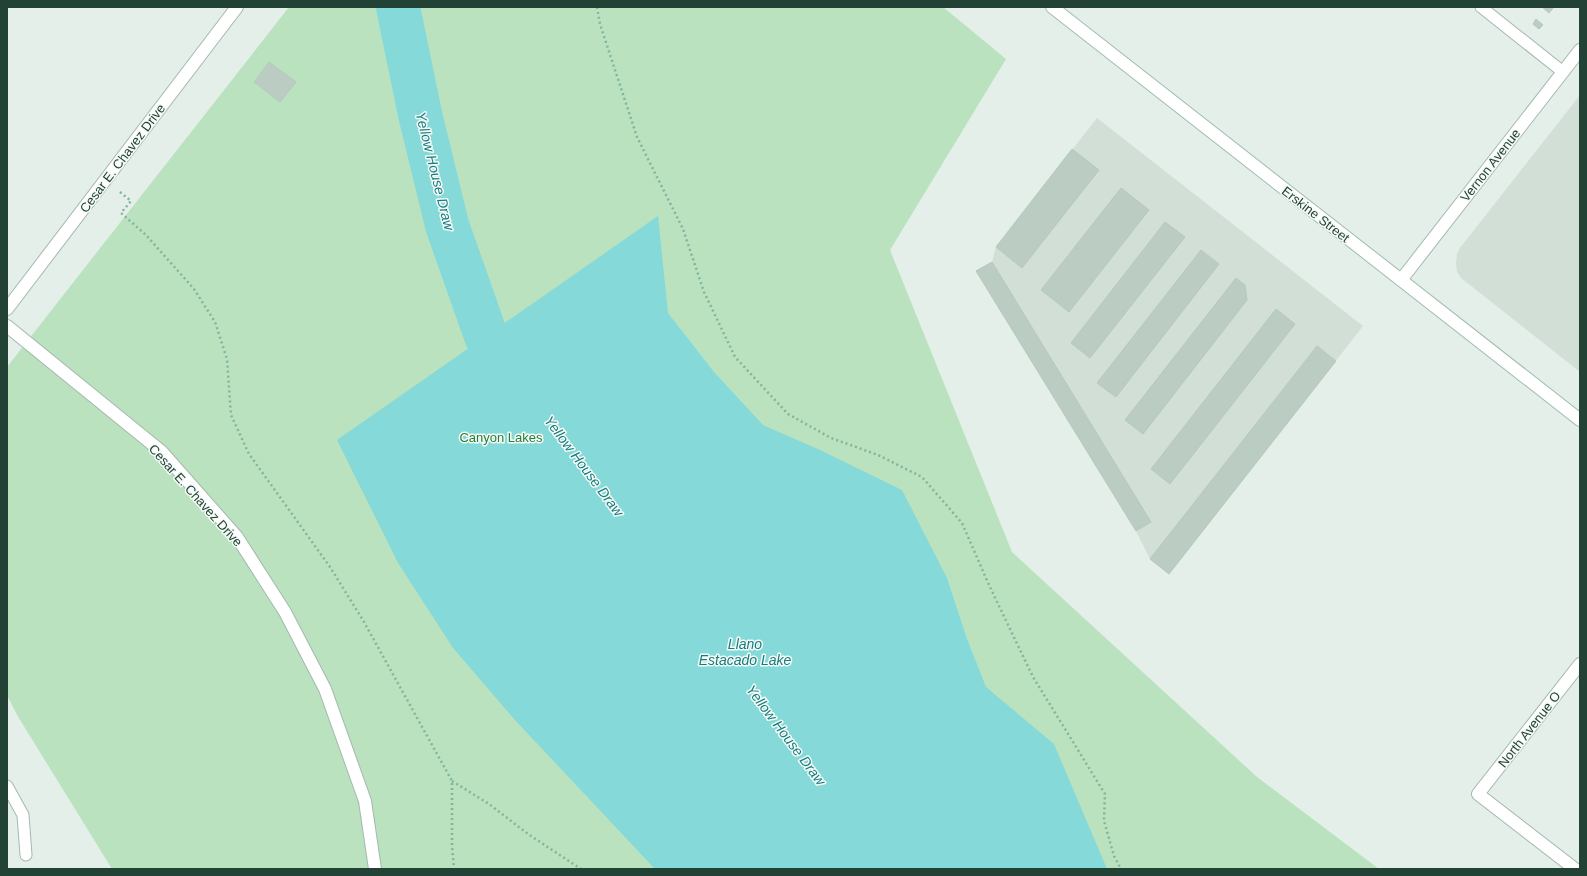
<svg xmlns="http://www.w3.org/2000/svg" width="1587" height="876" font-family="Arial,sans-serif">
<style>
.built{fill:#d1dfd7}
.green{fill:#bae2bf}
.water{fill:#86d9d9}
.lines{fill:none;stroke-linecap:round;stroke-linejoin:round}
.river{stroke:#86d9d9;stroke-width:44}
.building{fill:#bbcdc3;stroke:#b5c9be}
.service-casing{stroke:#a5b8ae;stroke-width:13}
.minor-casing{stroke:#a5b8ae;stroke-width:14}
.tertiary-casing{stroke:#a5b8ae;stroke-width:14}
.secondary-casing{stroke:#a1bcae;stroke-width:14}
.path{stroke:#81b59d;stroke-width:2.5;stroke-dasharray:2 3;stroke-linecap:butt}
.service{stroke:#fff;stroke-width:11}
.minor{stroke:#fff;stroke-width:12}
.tertiary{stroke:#fff;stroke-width:12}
.secondary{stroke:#fff;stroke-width:12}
.labels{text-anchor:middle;stroke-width:3;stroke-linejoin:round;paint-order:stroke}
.street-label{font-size:13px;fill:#214234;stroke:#f5faf7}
.park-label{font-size:13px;fill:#267e3b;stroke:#f5faf7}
.water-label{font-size:14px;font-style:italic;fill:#147d7f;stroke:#f5faf7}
</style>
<rect width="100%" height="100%" fill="#e3efe8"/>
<g class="built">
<path d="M1580,95V372L1461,278L1457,272L1456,263L1457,254L1460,248Z"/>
<path d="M1097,118L1363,326L1169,574L1150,559L1136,531L976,271L992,262L996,247Z"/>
</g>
<path class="green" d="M289,7H943L1006,59L890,250L1012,552L1257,777L1379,869H112L17,715L7,695V367Z"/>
<path class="water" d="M658,216L668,313L714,372L763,425L820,450L902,490L947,578L967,639L986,687L1054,744L1107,869H655L514,719L453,648L398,563L337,440Z"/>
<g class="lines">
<path class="river" d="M398,7L420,114L447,225L486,336L522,384"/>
</g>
<g class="building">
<path d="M1542,7H1554L1549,13Z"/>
<path d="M1536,19L1543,25L1539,29L1533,24Z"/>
<path d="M269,62L296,82L280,102L254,82Z"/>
<path d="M1072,149L1099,170L1022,268L996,247Z"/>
<path d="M1121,188L1149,210L1069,312L1041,290Z"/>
<path d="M1165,222L1185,237L1090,358L1071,343Z"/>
<path d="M1201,250L1219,264L1116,397L1097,383Z"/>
<path d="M992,262L1151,522L1136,531L976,271Z"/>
<path d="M1236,278L1245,285L1247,300L1143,434L1125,420Z"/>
<path d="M1276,309L1295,324L1170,484L1151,469Z"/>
<path d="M1317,346L1336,361L1169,574L1150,559Z"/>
</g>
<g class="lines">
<defs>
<g id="service">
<path d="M1481,7L1563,72"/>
<path d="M7,786L23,815L26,855"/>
</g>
<g id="minor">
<path d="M1401,280L1580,50"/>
<path d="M1575,869L1478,794L1580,664"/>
</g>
<g id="tertiary">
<path d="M7,309L237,7"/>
<path d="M7,326L162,452L237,537L285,612L325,689L365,801L375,869"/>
</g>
<path id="secondary" d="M1052,7L1580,420"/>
</defs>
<use href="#service" class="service-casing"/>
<use href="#minor" class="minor-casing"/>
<use href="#tertiary" class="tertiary-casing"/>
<use href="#secondary" class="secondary-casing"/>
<g class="path">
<path d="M597,7L600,24L637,137L683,229L704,292L735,357L788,414L831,438L878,455L922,477L962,523L989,585L1033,677L1105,794L1104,821L1114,856L1121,869"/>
<path d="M120,192L131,201L121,213L146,235L194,289L215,322L227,359L231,415L249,454L330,567L364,622L452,781V846L454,869"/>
<path d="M452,781L489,804L528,834L581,869"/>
</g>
<use href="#service" class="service"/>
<use href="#minor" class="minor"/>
<use href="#tertiary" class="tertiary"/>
<use href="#secondary" class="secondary"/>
</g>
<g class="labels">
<g class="street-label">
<text transform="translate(122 158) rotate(-53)" y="5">Cesar E. Chavez Drive</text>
<text transform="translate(1490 165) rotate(-52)" y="5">Vernon Avenue</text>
<text transform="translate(1316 214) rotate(38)" y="5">Erskine Street</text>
<text transform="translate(196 495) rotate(48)" y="5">Cesar E. Chavez Drive</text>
<text transform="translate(1529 729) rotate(-52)" y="5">North Avenue O</text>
</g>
<g class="park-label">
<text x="501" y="442">Canyon Lakes</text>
</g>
<g class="water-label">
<text transform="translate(435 171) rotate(76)" y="5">Yellow House Draw</text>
<text transform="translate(584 466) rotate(53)" y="5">Yellow House Draw</text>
<text x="745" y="649">Llano<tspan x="745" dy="16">Estacado Lake</tspan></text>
<text transform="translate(786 735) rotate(53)" y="5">Yellow House Draw</text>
</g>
</g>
<rect width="1587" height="876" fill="none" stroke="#214234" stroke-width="16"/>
</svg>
